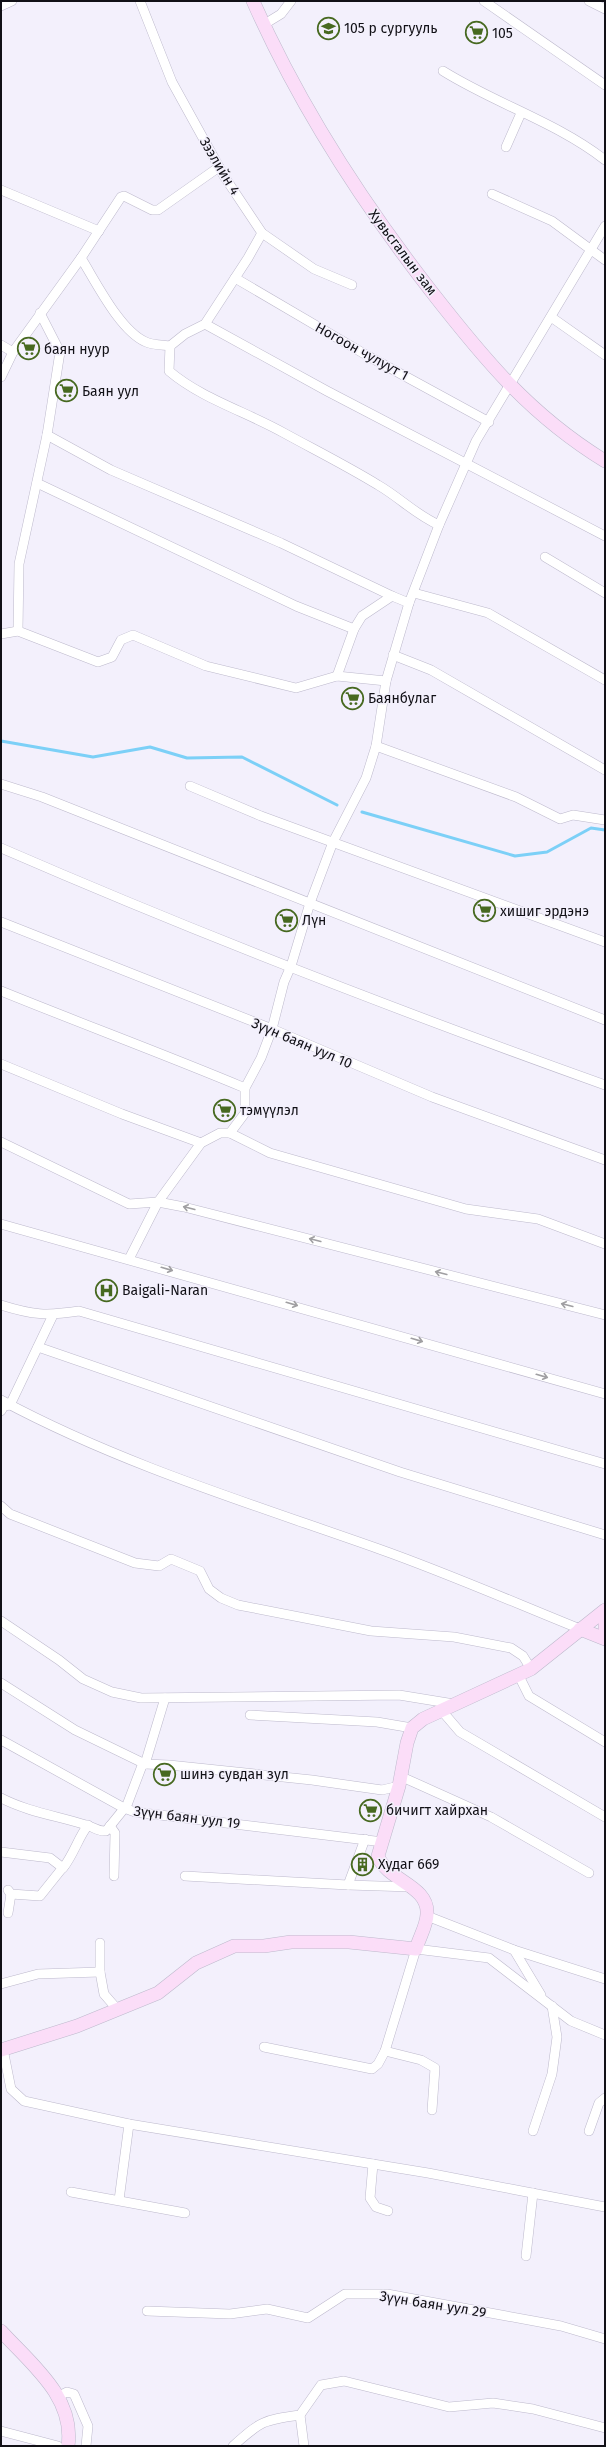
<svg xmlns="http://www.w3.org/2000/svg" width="606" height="2447" font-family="'Fira Sans',sans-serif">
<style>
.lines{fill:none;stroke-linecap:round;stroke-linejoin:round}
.stream{stroke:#7cd0f7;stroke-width:3}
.street-casing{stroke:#bdb9cc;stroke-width:10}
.secondary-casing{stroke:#bdb9cc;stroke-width:14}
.street{stroke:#fff;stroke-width:9}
.secondary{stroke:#fbddf8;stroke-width:13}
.oneway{stroke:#a09fa2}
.labels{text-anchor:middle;stroke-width:3;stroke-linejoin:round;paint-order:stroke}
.poi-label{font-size:14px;fill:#111016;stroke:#f3f0fc;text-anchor:start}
.street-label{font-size:14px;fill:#111016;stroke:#f3f0fc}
</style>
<rect width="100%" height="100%" fill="#f3f0fc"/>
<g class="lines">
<g class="stream">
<path d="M1,741L93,757L150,747L187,758L242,757L337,805"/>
<path d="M362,812L515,856L547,852L591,828L605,830"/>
</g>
<defs>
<g id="street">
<path d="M140,1L172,82L224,176L262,233L314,269L352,285"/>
<path d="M484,1L605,85"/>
<path d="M589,1L605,9"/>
<path d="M1,6L12,1"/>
<path d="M263,25L281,14L291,1"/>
<path d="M443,71C496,104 556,122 605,160"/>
<path d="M506,147L521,113"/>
<path d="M1,190L99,231"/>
<path d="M492,194L552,221L605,260"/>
<path d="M81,258C96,282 120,331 146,342C153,345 163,345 170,346L185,334L205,324L248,258L262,233"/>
<path d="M235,278L368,356L489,422"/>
<path d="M551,317L605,355"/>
<path d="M205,324L327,391L605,536"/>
<path d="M1,345L13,352"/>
<path d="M170,346L169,371C202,399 247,412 284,433C315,450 347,466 378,485C399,497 416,515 439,525"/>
<path d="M1,377L13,352L81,258L121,197L124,196L152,210H158L219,167"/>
<path d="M47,435L111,470L281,543L392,596"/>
<path d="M37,483L296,606L354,629"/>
<path d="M545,557L605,593"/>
<path d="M414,593L488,613L605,680"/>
<path d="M18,631L19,564L47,435L60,352L40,313"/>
<path d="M1,634L18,631L98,662L112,657L121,640L133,635L206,666L296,688L337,676L386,681"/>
<path d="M393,655L431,670L605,770"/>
<path d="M337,676L354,629L362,616L392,596L409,603L439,525L476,441L605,226"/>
<path d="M376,746L516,797L560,819L573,815L605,820"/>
<path d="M1,784L42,797L605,1020"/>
<path d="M190,786L261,816L605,942"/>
<path d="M1,848C199,934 401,1012 605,1085"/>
<path d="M1,922L272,1029L432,1097L605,1160"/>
<path d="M1,991C82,1024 164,1054 245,1088"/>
<path d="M1,1064L122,1114L201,1143"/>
<path d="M230,1133L270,1153L466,1209L538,1219L605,1244"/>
<path d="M1,1142L129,1204L158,1202L184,1207L605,1315"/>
<path d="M1,1224L605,1394"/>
<path d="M129,1259L158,1202L201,1143L220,1133H230L245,1113V1088L261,1058L272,1029L284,982L291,966L310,903L333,842L366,778L376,746L386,681L409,603"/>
<path d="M1,1305C33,1315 46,1316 79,1311L605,1464"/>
<path d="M38,1347L400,1472L605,1535"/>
<path d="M1,1400C120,1464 252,1504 379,1549C447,1573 513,1602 580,1629"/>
<path d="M1,1411L4,1406L10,1405L53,1315"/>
<path d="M1,1506L10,1514L135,1563L159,1566L171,1559L200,1571L209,1589L221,1598L238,1605L371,1631L454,1637L511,1648L523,1656L531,1669"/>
<path d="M1,1621L59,1660L83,1679L112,1692L141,1698L399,1695L454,1704"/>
<path d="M518,1674L529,1696L605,1742"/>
<path d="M1,1683L75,1730L145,1764L169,1765L312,1780L382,1790L399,1786"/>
<path d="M442,1711L460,1732L605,1817"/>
<path d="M250,1715L377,1722L412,1728"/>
<path d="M1,1740L124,1808L135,1812L383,1842"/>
<path d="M145,1764L165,1698"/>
<path d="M402,1777L491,1817L589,1873"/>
<path d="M1,1798C28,1812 58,1816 86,1825C94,1827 98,1832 106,1831L127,1805L143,1763"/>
<path d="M110,1826L115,1833L114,1876"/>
<path d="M1,1852L50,1858L63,1868C74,1854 78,1838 88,1825"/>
<path d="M185,1876L348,1885L365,1839"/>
<path d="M348,1885L411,1887"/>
<path d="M8,1890L11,1894L40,1896L64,1866"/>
<path d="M8,1913L11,1894"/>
<path d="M427,1916L514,1950L605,1979"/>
<path d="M100,1943V1972L104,1994L117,2009"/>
<path d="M514,1950L541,1995"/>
<path d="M1,1984L38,1974L100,1972"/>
<path d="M264,2047L372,2069L378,2064L385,2051L416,1949L489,1958L571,2021L605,2035"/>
<path d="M3,2049L11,2089L24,2101L129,2124L428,2173L605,2207"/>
<path d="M385,2051L421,2060L435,2068L432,2110"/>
<path d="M533,2131L552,2074L557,2037L552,2006"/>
<path d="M589,2131L599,2103L605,2098"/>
<path d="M373,2164L370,2198L376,2207L388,2211"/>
<path d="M71,2192L185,2213"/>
<path d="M119,2200L129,2124"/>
<path d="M526,2256L533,2193"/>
<path d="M147,2311L230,2314L267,2309L308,2318L345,2294H387L561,2326L605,2339"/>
<path d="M59,2396L67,2392L74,2394L88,2426L86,2446"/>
<path d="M300,2415L304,2446"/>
<path d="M1,2431L58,2446"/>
<path d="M233,2446C261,2421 263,2420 300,2415L321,2385L344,2381L449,2407L493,2403L533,2409L605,2428"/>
</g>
<g id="secondary">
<path d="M253,1C299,105 361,201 431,291C484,359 530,415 605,461"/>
<path d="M605,1620V1629"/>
<path d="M580,1629L605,1639"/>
<path d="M1,2050L77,2026L158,1993L196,1963L234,1946H264L291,1942H349L416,1949C419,1938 427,1925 427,1914C429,1885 387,1881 378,1856L399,1786L407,1743L412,1728L423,1719L531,1669L605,1610"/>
<path d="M1,2331C31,2364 75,2397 68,2446"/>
</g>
</defs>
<use href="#street" class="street-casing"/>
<use href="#secondary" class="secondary-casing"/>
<use href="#street" class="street"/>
<use href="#secondary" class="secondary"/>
</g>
<defs><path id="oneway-shaft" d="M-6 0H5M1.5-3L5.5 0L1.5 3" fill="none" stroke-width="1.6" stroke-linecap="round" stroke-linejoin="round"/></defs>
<g class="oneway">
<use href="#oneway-shaft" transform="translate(189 1208) rotate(-166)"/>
<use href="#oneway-shaft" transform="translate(315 1240) rotate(-166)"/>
<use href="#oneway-shaft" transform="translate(167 1269) rotate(16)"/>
<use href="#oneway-shaft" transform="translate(441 1273) rotate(-166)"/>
<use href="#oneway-shaft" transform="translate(292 1304) rotate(16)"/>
<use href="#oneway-shaft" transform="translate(567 1305) rotate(-166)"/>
<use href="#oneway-shaft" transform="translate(417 1340) rotate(16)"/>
<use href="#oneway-shaft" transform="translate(542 1376) rotate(16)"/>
</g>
<defs>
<symbol id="school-ring" viewBox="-11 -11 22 22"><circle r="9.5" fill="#f3f0fc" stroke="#476920" stroke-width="1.5"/><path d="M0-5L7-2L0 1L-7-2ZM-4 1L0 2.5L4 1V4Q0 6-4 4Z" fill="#476920"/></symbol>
<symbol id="supermarket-ring" viewBox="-11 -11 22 22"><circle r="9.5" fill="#f3f0fc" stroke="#476920" stroke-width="1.5"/><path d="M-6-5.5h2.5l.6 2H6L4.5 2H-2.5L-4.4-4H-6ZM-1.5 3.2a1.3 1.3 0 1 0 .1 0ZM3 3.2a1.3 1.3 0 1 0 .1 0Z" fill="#476920"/></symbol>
<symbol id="hospital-ring" viewBox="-11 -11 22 22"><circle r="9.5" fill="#f3f0fc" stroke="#476920" stroke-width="1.5"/><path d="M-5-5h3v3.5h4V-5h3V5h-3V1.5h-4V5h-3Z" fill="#476920"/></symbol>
<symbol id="building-ring" viewBox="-11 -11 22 22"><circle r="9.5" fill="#f3f0fc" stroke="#476920" stroke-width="1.5"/><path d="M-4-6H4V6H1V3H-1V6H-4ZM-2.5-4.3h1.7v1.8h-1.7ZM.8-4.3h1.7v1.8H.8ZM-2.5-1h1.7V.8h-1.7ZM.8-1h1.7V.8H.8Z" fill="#476920"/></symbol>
</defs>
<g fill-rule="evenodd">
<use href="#school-ring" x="316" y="16" width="25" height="25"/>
<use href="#supermarket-ring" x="464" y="20" width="25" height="25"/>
<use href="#supermarket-ring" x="16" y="336" width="25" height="25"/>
<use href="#supermarket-ring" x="54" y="378" width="25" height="25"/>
<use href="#supermarket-ring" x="340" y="686" width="25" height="25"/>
<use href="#supermarket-ring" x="472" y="898" width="25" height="25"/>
<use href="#supermarket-ring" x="274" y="908" width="25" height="25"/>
<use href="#supermarket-ring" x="212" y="1098" width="25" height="25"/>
<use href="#hospital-ring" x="94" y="1278" width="25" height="25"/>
<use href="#supermarket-ring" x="152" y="1762" width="25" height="25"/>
<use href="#supermarket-ring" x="358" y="1798" width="25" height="25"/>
<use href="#building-ring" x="350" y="1852" width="25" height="25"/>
</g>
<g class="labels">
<g class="poi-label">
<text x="344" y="33">105 р сургууль</text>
<text x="492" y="38">105</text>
<text x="44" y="354">баян нуур</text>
<text x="82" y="396">Баян уул</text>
<text x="368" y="703">Баянбулаг</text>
<text x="500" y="916">хишиг эрдэнэ</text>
<text x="302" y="925">Лүн</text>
<text x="240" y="1115">тэмүүлэл</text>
<text x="122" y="1295">Baigali-Naran</text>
<text x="180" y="1779">шинэ сувдан зул</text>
<text x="386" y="1815">бичигт хайрхан</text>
<text x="378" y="1869">Худаг 669</text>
</g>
<g class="street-label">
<text transform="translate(220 166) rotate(59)" y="5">Зээлийн 4</text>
<text transform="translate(403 252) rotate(53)" y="5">Хувьсгалын зам</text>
<text transform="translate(362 351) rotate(29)" y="5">Ногоон чулуут 1</text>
<text transform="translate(302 1043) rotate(23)" y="5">Зүүн баян уул 10</text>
<text transform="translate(187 1817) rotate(7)" y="5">Зүүн баян уул 19</text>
<text transform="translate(433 2304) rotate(9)" y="5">Зүүн баян уул 29</text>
</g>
</g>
<rect width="606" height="2447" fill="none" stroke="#111016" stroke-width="4"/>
</svg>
